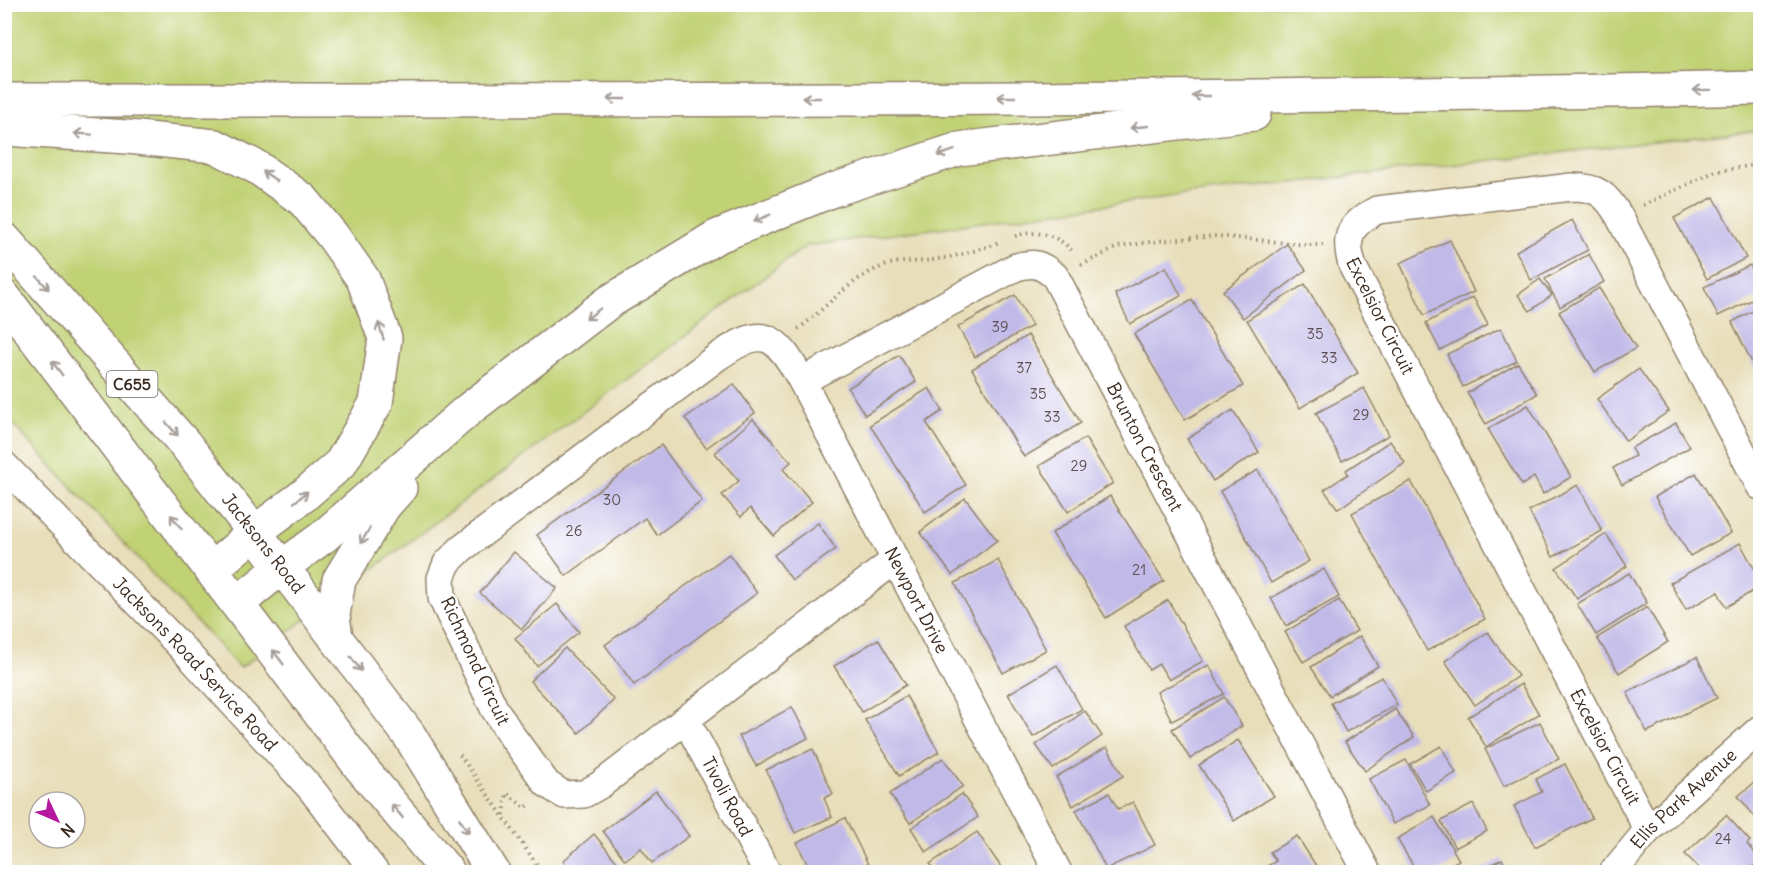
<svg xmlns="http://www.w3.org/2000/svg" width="1765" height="877" font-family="Delius,sans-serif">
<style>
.green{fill:#c1d274;stroke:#7e7e49;stroke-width:1.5}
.building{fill:#c1bae8}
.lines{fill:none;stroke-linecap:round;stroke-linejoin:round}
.street-casing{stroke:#92846c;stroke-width:30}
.primary-casing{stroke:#92846c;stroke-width:36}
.highway-casing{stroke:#92846c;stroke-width:36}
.path{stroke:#92846c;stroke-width:4;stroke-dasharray:1.5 4.5;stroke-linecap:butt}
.street{stroke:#fff;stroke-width:27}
.primary{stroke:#fff;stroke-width:33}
.highway{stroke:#fff;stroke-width:33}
.oneway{stroke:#a79f9a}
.labels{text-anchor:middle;stroke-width:5;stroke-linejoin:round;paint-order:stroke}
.number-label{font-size:15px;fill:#5c4e50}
.shield{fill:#fff;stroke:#766a62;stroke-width:1.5}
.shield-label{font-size:16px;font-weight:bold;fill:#3b2a1e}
.street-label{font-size:18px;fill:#3b2a1e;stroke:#fff}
</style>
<rect width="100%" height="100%" fill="#fff"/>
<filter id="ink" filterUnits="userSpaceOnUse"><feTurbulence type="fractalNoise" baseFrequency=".0167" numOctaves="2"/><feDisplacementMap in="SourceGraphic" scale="12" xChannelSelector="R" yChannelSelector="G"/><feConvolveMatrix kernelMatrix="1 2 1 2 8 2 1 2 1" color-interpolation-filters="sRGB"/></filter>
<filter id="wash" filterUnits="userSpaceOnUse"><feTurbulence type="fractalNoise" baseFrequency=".008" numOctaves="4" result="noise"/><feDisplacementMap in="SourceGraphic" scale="24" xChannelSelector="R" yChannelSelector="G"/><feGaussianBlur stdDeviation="1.35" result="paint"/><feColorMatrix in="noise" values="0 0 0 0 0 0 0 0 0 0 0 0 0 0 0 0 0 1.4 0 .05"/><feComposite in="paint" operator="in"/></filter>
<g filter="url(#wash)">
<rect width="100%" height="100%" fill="#e8deb9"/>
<path class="green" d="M5,5H1760V130L1175,196L806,246L240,668L5,416Z"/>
<g id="blocks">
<g class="building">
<path d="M1714,197L1746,258L1707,279L1674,218Z"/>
<path d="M1572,220L1588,250L1531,280L1516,251Z"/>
<path d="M1450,240L1474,292L1424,315L1400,263Z"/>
<path d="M1287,244L1306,270L1243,318L1223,291Z"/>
<path d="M1589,254L1604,282L1560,307L1545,279Z"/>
<path d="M1750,265L1760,287V296L1718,316L1704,287Z"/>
<path d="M1166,267L1181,296L1130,324L1115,294Z"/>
<path d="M1540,279L1552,295L1530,311L1518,295Z"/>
<path d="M1305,284L1358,373L1300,408L1247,320Z"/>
<path d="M1599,288L1636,348L1595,372L1559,312Z"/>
<path d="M1015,295L1032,326L975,357L958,327Z"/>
<path d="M1473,297L1488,325L1440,350L1426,323Z"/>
<path d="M1192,300L1243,386L1185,420L1134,334Z"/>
<path d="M1760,307V379L1732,322Z"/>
<path d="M1501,328L1517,361L1463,387L1447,354Z"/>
<path d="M1028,335L1081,423L1024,457L972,369Z"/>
<path d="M899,355L916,382L865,415L848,388Z"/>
<path d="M1518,363L1537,394L1486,424L1467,393Z"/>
<path d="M1639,369L1669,411L1626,441L1597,399Z"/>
<path d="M734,384L755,413L706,448L685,418Z"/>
<path d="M929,388L943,411L926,422L966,485L925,512L870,425Z"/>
<path d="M1364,388L1389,435L1342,461L1316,413Z"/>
<path d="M1528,405L1571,477L1543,494L1534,477L1522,485L1488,429Z"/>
<path d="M1233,410L1259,452L1213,481L1187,439Z"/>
<path d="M753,419L791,462L783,469L812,502L774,536L750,508L741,517L722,495L739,481L715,453Z"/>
<path d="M1676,423L1690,447L1622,485L1613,468L1635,456L1631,448Z"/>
<path d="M1085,438L1113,483L1068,512L1039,466Z"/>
<path d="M1390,441L1405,463L1338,509L1324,490L1348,474L1346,470Z"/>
<path d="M661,445L702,501L657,535L645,518L566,576L537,535Z"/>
<path d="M1258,470L1309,561L1271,583L1220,491Z"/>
<path d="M1696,473L1731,533L1690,556L1655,497Z"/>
<path d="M1411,481L1485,619L1427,651L1352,513Z"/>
<path d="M1578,485L1602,531L1553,557L1529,511Z"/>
<path d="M1110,496L1164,581L1106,618L1052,533Z"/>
<path d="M965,498L997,540L952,575L920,532Z"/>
<path d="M818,523L836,549L792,580L774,555Z"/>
<path d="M1606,534L1627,566L1577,599L1556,568Z"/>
<path d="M1740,543L1760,579V587L1726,607L1718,592L1686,610L1670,583Z"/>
<path d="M514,552L557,588L522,629L480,593Z"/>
<path d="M729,554L757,593L634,685L605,645Z"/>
<path d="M998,560L1046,650L1003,673L955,583Z"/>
<path d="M1324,569L1339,597L1286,626L1271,598Z"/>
<path d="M1629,573L1647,603L1596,635L1577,604Z"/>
<path d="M1168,600L1203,661L1169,680L1159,664L1149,670L1124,626Z"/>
<path d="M1339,600L1357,631L1303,662L1285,632Z"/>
<path d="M557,604L579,632L537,666L515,638Z"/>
<path d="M1647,607L1668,642L1619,673L1597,638Z"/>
<path d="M1488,632L1518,676L1475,705L1445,661Z"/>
<path d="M1360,636L1378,666L1330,696L1311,667Z"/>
<path d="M878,639L906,685L862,712L834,666Z"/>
<path d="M565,648L614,700L579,733L530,681Z"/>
<path d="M1697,657L1717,698L1647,732L1627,692Z"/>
<path d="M1057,665L1082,709L1033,737L1008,694Z"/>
<path d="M1209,665L1224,694L1172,721L1157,692Z"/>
<path d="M1382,677L1397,705L1346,732L1331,703Z"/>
<path d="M1521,684L1539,714L1486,747L1468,717Z"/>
<path d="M906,696L939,752L899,776L865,720Z"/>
<path d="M1224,697L1242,726L1190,759L1172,729Z"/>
<path d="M792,707L808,738L756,766L739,736Z"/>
<path d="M1395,709L1414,737L1365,771L1345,742Z"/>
<path d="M1085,711L1102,736L1053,769L1036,745Z"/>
<path d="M1540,722L1559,759L1504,786L1485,749Z"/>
<path d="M1238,740L1274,796L1234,821L1199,765Z"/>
<path d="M1441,746L1456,773L1426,791L1410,764Z"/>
<path d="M1107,747L1123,776L1073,806L1056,777Z"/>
<path d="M813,749L833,794L824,798L832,817L795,833L766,770Z"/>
<path d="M943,758L963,786L910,823L890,794Z"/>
<path d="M1406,760L1430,805L1393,824L1369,779Z"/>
<path d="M1565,764L1592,818L1535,847L1514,806L1542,792L1536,779Z"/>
<path d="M1760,778V823L1738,796Z"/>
<path d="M656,791L689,836L652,863L641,848L625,860L603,831Z"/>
<path d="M1109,793L1118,809L1133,802L1155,845L1106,869L1076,810Z"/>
<path d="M962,794L978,817L926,852L911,828Z"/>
<path d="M1473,804L1487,831L1455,848L1441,821Z"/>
<path d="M1726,815L1750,841L1747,844L1760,860L1747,872H1703L1685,854Z"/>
<path d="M1434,817L1459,860L1437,872H1417L1397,839Z"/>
<path d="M845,818L868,864L851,872H811L797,843Z"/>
<path d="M977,832L1001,867L994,872H936L930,864Z"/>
<path d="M594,834L625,872H572L563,861Z"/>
<path d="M1297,836L1320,872H1257L1276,861L1270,852Z"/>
<path d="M1502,859L1508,872H1475Z"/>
<path d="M878,867L881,872H867Z"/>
</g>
</g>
</g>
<g filter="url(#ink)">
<use href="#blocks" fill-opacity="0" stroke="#92846c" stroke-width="1.5"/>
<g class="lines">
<defs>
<g id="street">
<path id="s1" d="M802,381L1016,267C1035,262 1040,264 1055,276L1367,872"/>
<path id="s2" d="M4,465L185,651L312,790L375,872"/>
<path id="s3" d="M895,560L600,785L584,794L564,795L547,784L511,735L494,708L442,598L441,578L447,563L461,549L716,358C764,324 775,333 802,381L1058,872"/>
<path id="s4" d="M686,720L767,872"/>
<path d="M1648,830L1353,267C1343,237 1349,225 1377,210L1572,187C1597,187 1606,194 1619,216L1760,486"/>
<path id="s5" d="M1613,872L1648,830L1760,729"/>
</g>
<g id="primary">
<path id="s6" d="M4,239L185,444L298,588L409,735L493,872"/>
<path d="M4,297L362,769L448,872"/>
<path d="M212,569L255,532"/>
<path d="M238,603L282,567"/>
</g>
<g id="highway">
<path d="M4,100C590,100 1175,101 1760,88"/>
<path d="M4,129L128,137L215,146L258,168L303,200L332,235L363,279L385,338L376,403L341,463L303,496L255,532"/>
<path d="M282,567L323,537L468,410L609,302L716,237L833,190L959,149L1254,114"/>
<path d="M336,639L333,615L339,580L384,506L400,488"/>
</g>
</defs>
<use href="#street" class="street-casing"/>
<use href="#primary" class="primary-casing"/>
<use href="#highway" class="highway-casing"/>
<g class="path">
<path d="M1643,205L1714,172L1760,164"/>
<path d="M1015,236C1036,229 1059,235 1073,252"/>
<path d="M1081,265L1118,247L1157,241L1217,236L1308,245H1323"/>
<path d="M798,329C827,308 851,276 887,265C899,261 911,262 924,261C950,258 975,252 999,242"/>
<path d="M460,755L542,872"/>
<path d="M504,815L507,793L525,808L531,804"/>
</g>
<use href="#street" class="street"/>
<use href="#primary" class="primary"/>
<use href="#highway" class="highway"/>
</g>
<defs><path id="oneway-shaft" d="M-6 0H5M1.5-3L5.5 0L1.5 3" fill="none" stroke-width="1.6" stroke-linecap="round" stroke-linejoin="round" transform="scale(1.5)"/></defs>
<g class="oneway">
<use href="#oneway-shaft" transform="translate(1702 90) rotate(179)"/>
<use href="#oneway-shaft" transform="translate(1201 96) rotate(180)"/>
<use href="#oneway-shaft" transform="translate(1006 97) rotate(180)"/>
<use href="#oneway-shaft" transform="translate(811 98) rotate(180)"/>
<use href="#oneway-shaft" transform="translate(616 99) rotate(180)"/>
<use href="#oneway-shaft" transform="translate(1139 127) rotate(174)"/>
<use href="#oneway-shaft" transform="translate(83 134) rotate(-176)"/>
<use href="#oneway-shaft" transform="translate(946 153) rotate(162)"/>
<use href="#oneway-shaft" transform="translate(270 176) rotate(-145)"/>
<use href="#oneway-shaft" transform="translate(762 218) rotate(158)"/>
<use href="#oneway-shaft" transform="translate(43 283) rotate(48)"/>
<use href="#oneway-shaft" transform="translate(593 314) rotate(143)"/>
<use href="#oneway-shaft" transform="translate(381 331) rotate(-107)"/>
<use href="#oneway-shaft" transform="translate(57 368) rotate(-127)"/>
<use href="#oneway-shaft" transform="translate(172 429) rotate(48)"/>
<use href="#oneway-shaft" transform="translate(301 497) rotate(-39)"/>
<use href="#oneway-shaft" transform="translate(176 522) rotate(-128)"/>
<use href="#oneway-shaft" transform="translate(365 536) rotate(122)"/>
<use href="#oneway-shaft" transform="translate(278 657) rotate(-127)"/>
<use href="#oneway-shaft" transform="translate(356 664) rotate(53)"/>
<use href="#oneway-shaft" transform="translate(397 811) rotate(-130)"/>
<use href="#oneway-shaft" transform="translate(464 826) rotate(58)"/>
</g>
</g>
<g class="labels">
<g class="number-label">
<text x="1000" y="332">39</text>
<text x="1315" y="339">35</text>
<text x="1329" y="363">33</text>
<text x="1024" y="373">37</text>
<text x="1038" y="399">35</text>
<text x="1361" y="420">29</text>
<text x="1052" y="422">33</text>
<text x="1079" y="471">29</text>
<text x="612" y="505">30</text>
<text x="574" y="536">26</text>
<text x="1139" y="575">21</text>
<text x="1723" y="844">24</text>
</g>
<rect class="shield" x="106.5" y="371" width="51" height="26" rx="4.5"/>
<g class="shield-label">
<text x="132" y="390">C655</text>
</g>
<g class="street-label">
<text transform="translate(1380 316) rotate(63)" y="6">Excelsior Circuit</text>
<text dy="6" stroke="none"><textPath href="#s1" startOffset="478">Brunton Crescent</textPath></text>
<text dy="6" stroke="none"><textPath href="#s6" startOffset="400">Jacksons Road</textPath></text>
<text dy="6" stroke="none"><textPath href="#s3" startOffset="1378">Newport Drive</textPath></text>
<text transform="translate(475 661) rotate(65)" y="6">Richmond Circuit</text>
<text dy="6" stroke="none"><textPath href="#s2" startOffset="276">Jacksons Road Service Road</textPath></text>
<text transform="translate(1605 747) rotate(62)" y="6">Excelsior Circuit</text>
<text dy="6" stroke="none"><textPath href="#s4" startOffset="87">Tivoli Road</textPath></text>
<text dy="6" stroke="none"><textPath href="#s5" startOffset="102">Ellis Park Avenue</textPath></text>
</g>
</g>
<rect width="1765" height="877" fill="none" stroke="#fff" stroke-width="24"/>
<g transform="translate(57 820) rotate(134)"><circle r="28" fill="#ffffff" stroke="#b1aaa5" stroke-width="1.5"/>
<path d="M0-4.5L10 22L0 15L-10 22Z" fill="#b5179e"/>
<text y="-9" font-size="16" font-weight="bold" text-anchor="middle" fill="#3b2a1e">N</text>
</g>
</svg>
